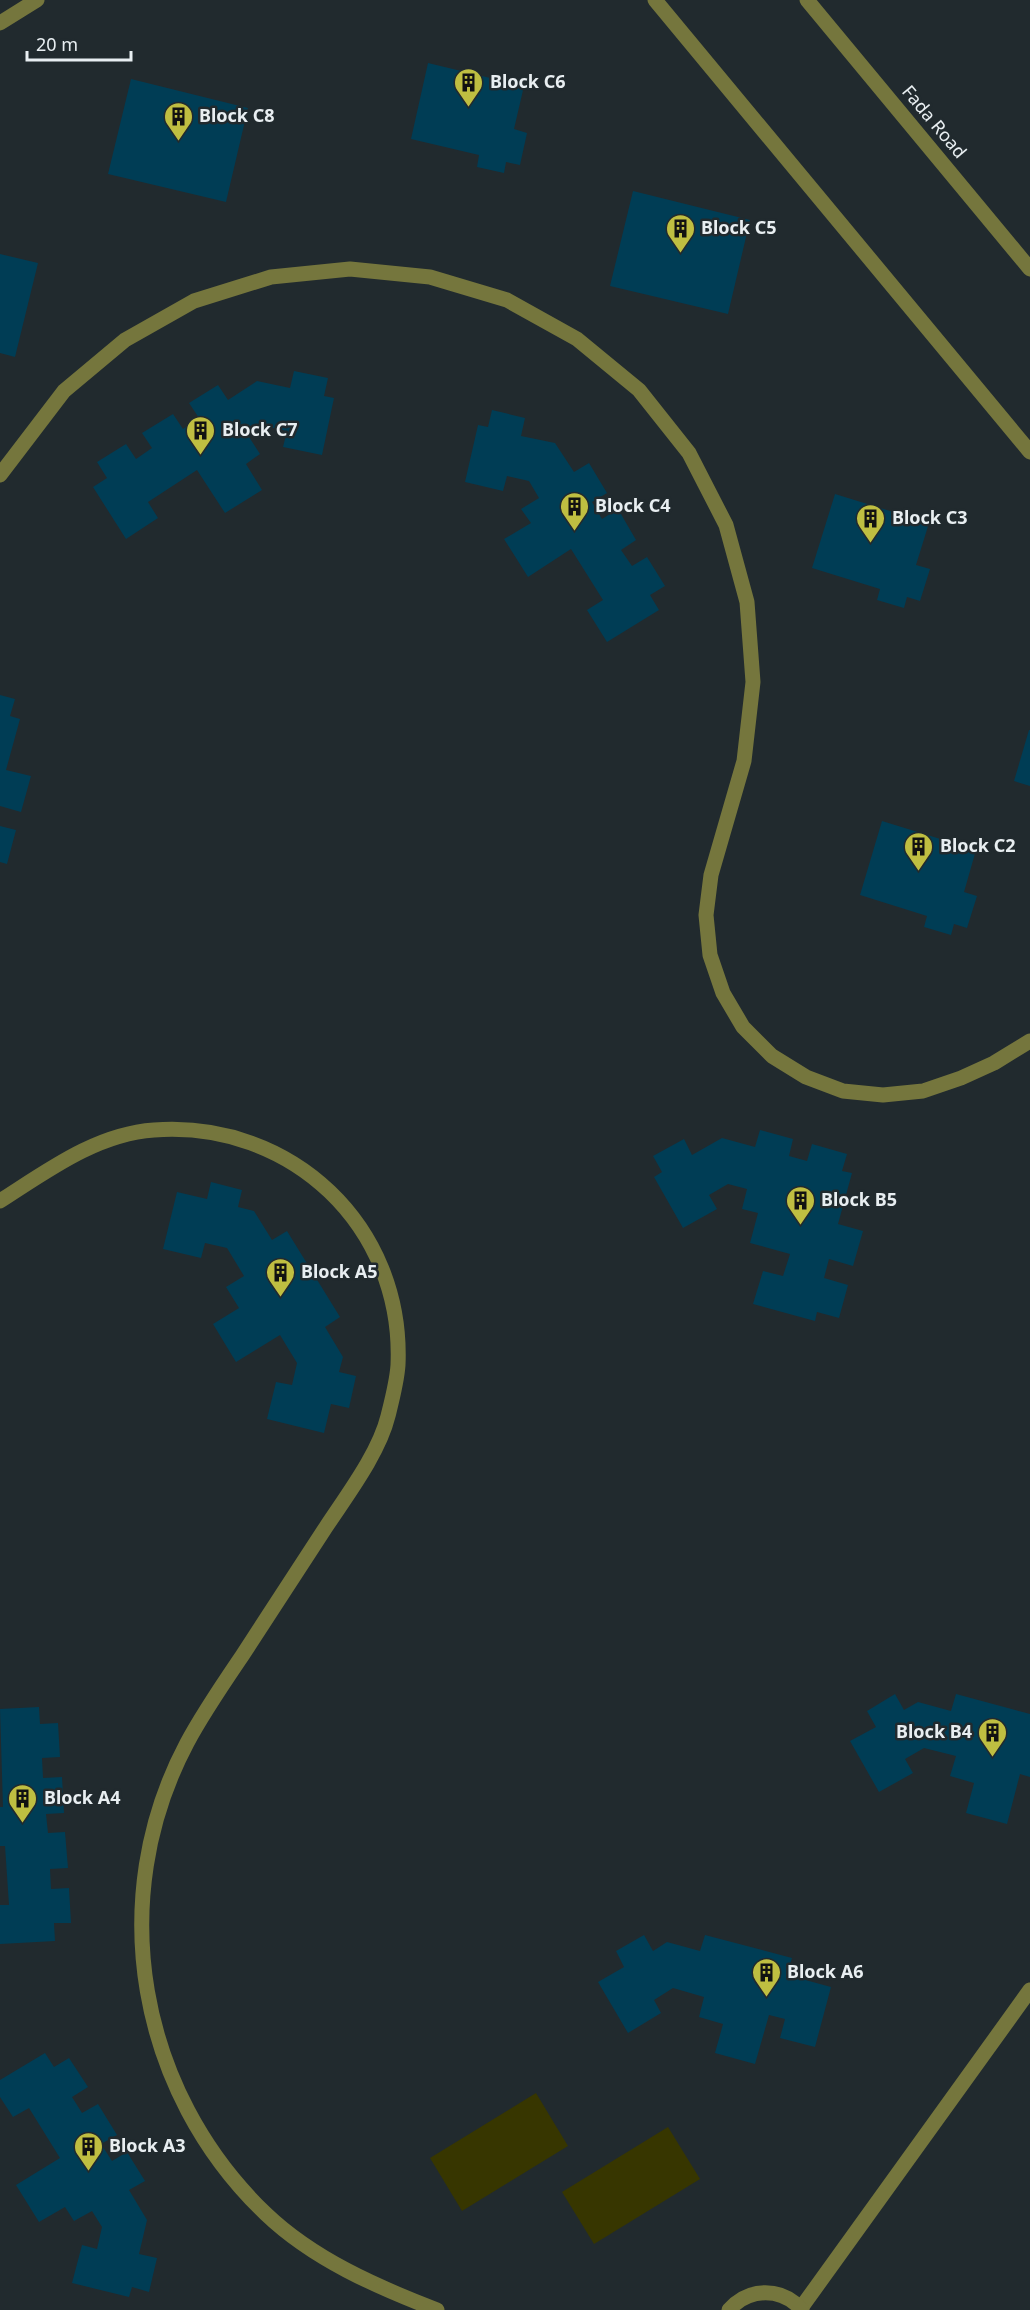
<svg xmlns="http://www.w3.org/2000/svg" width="1030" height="2310" font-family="'Noto Sans',sans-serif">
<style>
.green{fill:#373600}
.building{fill:#003d55}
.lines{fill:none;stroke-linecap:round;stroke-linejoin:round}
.minor{stroke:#75763d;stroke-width:15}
.labels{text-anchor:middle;stroke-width:5;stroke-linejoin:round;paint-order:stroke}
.poi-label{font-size:18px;font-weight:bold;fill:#e8eef1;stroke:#212a2e;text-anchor:start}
.street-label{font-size:18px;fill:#e8eef1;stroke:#212a2e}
</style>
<rect width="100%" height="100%" fill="#212a2e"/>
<g class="green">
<path d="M536,2093L568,2146L462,2211L430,2158Z"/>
<path d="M668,2127L700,2179L594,2244L562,2192Z"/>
</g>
<g class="building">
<path d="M428,63L524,86L514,129L527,133L520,165L506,162L504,173L477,167L479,155L411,139Z"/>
<path d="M131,79L248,108L226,202L108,174Z"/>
<path d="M633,191L750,220L728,314L610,286Z"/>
<path d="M0,254L38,263L15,357L0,353Z"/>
<path d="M294,371L328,378L324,396L334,398L322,455L283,447L287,431L265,426L249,437L260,454L246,464L262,490L225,513L197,470L148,502L158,518L126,539L93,487L107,478L97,462L126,444L136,459L152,448L142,433L173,414L183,429L199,418L189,403L218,385L228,400L257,381L290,388Z"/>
<path d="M492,410L525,418L521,436L555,443L574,472L589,463L607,493L592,502L602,519L618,509L636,540L621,550L632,566L647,557L665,586L650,595L659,610L607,642L587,610L603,600L571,549L528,577L504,539L531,523L521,509L539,498L529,481L507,476L503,491L465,482L478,425L488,427Z"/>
<path d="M835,494L929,523L916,565L930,569L920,601L907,597L904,608L877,600L880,589L812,568Z"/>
<path d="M0,695L15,699L10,716L20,719L6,770L31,776L21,812L0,806Z"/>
<path d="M1029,730H1030V786L1014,781Z"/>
<path d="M882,821L976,850L964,892L977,896L967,928L954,924L951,935L924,927L927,916L860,895Z"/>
<path d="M0,826L16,830L7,864L0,862Z"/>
<path d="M760,1130L793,1139L789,1156L807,1161L812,1144L847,1154L842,1171L852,1173L838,1224L863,1231L853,1266L829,1259L824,1278L848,1285L839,1318L817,1312L815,1321L753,1304L763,1271L783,1276L790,1254L750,1243L758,1213L742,1209L747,1189L728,1184L709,1195L717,1209L683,1228L654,1177L662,1172L653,1156L684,1139L692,1155L722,1138L755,1147Z"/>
<path d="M211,1182L242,1190L238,1207L254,1211L272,1240L287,1231L340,1317L325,1327L343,1357L339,1372L356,1376L349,1408L331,1404L324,1433L267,1419L276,1382L292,1385L297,1363L280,1335L236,1362L213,1324L239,1308L226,1287L244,1276L227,1248L205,1243L201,1258L163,1249L177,1192L207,1199Z"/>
<path d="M895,1694L904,1710L918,1702L951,1711L956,1694L1030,1714V1777L1020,1774L1007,1824L966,1813L974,1783L950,1776L956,1756L924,1748L905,1759L913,1773L879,1792L850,1741L876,1727L867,1711Z"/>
<path d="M39,1707L40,1724L58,1723L60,1757L42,1758L43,1778L62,1777L64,1813L46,1814L48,1833L65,1832L68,1868L50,1869L51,1889L69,1888L71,1923H54L55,1941L0,1944V1905H9L5,1846H0V1807H3L0,1709Z"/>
<path d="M644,1935L653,1951L667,1942L700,1951L705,1935L792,1958L787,1975L831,1987L815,2047L780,2038L785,2019L769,2015L755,2064L715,2053L723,2024L699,2017L704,1997L673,1988L654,2000L661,2013L628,2033L598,1982L624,1967L616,1951Z"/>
<path d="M45,2053L54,2067L69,2058L88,2087L72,2097L82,2113L98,2104L117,2135L101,2144L112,2161L127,2152L145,2181L129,2190L147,2220L139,2254L157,2258L149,2292L132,2287L129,2297L72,2283L82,2245L97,2249L102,2227L92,2211L74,2221L65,2207L39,2222L16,2185L60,2158L29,2108L13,2117L0,2097V2080Z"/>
</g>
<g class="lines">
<g class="minor">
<path d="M655,0L1030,452"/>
<path d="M807,0L1030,269"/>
<path d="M0,23L37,0"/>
<path d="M0,475L64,391L125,340L194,301L271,277L350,269L430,277L507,300L577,339L639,390L689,453L726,525L747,602L753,682L744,761L711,875L706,915L710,955L723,993L743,1027L772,1056L806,1077L843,1091L883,1095L923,1091L961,1078L994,1063L1030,1041"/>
<path d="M0,1201C47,1171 96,1134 154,1130C291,1120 404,1226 398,1365C397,1381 392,1400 388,1416C379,1453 347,1495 326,1527C298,1570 270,1613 242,1656C223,1684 203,1713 187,1743C104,1899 138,2092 266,2214C313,2259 377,2287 437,2310"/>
<path d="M801,2308L1030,1990"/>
<path d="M729,2310C749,2287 782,2287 802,2310"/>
</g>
</g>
<defs>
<symbol id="building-pin" viewBox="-11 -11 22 30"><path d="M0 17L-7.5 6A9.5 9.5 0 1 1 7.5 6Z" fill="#bfbe41" stroke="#212a2e"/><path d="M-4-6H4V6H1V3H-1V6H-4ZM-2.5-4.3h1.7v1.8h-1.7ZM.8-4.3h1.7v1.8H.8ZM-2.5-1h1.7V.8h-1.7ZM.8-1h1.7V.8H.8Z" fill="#111"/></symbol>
</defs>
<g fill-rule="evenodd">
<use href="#building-pin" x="452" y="66" width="33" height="45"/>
<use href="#building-pin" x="162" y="100" width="33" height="45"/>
<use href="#building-pin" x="664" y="212" width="33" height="45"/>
<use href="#building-pin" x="184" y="414" width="33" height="45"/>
<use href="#building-pin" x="558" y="490" width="33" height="45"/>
<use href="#building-pin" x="854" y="502" width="33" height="45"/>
<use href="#building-pin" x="902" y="830" width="33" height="45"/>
<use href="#building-pin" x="784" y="1184" width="33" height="45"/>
<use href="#building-pin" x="264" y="1256" width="33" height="45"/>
<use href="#building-pin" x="976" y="1716" width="33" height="45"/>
<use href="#building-pin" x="6" y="1782" width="33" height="45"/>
<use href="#building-pin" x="750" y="1956" width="33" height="45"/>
<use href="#building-pin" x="72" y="2130" width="33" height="45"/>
</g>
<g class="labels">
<g class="poi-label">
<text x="490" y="88">Block C6</text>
<text x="199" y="122">Block C8</text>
<text x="701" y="234">Block C5</text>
<text x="222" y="436">Block C7</text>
<text x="595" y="512">Block C4</text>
<text x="892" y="524">Block C3</text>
<text x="940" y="852">Block C2</text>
<text x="821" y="1206">Block B5</text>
<text x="301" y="1278">Block A5</text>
<text x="972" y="1738" text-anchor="end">Block B4</text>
<text x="44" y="1804">Block A4</text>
<text x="787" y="1978">Block A6</text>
<text x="109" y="2152">Block A3</text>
</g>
<g class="street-label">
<text transform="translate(934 122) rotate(50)" y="6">Fada Road</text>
</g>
</g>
<path d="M27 51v9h104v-9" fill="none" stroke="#e8eef1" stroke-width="3"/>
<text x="36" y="51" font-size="18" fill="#e8eef1" stroke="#212a2e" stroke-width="4.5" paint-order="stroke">20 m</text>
</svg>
